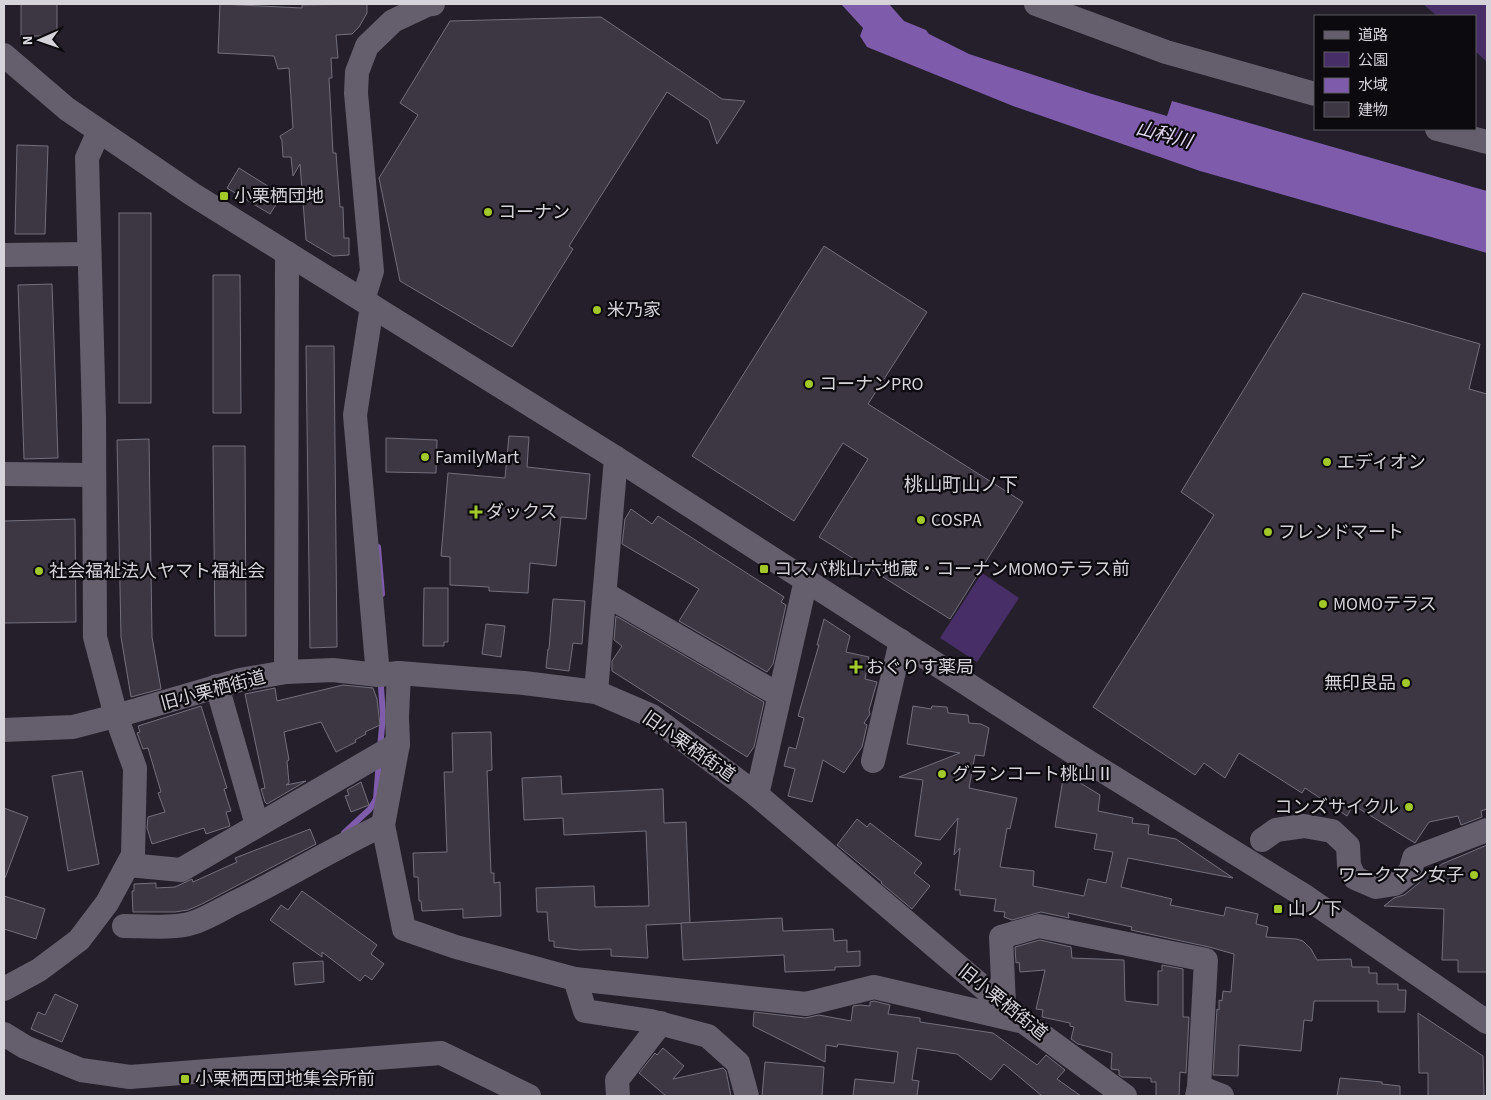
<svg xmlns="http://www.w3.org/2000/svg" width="1491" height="1100" font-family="'Source Sans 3','Noto Sans JP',sans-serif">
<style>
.green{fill:#482e67}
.water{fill:#7f5bab}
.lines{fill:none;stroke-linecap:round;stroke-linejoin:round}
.stream{stroke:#7f5bab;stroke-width:6}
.building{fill:#3c3743;stroke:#746f7d}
.minor{stroke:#655f6d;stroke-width:24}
.poi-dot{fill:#a2c929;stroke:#0c0a0f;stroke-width:2}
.labels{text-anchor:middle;stroke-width:4.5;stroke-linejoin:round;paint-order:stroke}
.poi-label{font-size:18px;fill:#d6d3db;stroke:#0c0a0f;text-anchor:start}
.street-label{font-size:18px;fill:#d6d3db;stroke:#0c0a0f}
.water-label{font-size:19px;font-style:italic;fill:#e2d9ef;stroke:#0c0a0f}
.neighbourhood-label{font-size:19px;fill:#d6d3db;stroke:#0c0a0f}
</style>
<rect width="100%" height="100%" fill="#241f2b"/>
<g class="green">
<path d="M1423,4H1487V62L1475,51V16H1437Z"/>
<path d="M982,573L1019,598L977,662L940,638Z"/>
</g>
<path class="water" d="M841,4H889L904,21L926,30L929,34L969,54L1092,94L1167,116L1172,101L1487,191V253L1200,171L1013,106L867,47L860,36L863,28Z"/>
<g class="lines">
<g class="stream">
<path d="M378,547L382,594"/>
<path d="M380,748L383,716L381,687L383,679"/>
<path d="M344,833L370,809L376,799L379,761"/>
</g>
</g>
<g class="building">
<rect x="21" y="4" width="36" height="32"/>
<path d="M220,4L302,8V5L367,4V13L359,27L352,34L336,35L338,58H331L332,78H329L333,153H336L340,207H343L344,238H349V255L333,256L306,240L300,164L293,176L291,157H283L282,141L280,136L293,128L289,68L278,69L274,56L218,53Z"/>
<path d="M601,17L722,99L745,101L717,144L709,120L667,92L569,246L573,249L512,347L400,281L379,178L418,115L400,103L450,21Z"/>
<path d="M17,145L48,146L45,234H15Z"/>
<path d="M239,168L282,195L270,214L227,188Z"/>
<rect x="119" y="213" width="32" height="190"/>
<path d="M824,246L927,312L868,404L1023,502L950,619L819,537L868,459L843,443L794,521L692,456Z"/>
<path d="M213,275H240L241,413H213Z"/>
<path d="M52,284L58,458L24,459L18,285Z"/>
<path d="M1303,293L1480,344L1469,389L1487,394V809L1481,811L1482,817L1461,825L1458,816L1429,822L1415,843L1353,805L1347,816L1305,788L1302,793L1239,753L1225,778L1204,763L1195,775L1093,707L1214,515L1181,492Z"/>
<path d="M306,346H334L337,647L310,648Z"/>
<path d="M509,436L529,437L527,467L590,474L586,519L561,517L556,566L530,563L528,593L489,591V587L450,585V557L441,556L448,473L505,478Z"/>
<path d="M386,438L437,440L436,473L386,472Z"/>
<path d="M149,439L152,637L161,689L131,697L121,637L117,440Z"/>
<path d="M213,446H245L246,636H215Z"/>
<path d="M631,509L652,524L658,516L784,597L781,602L786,605L773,664L767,672L679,621L699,589L622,544L625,519Z"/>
<path d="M75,519L76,622L4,623V521Z"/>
<path d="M424,588H448V642H444V646H423Z"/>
<path d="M553,599L585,601L582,644L573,643L569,671L546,668L548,649H549Z"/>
<path d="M616,616L764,702L754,747L747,757L612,671V661L622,646L614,640Z"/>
<path d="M824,619L850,636L846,652L869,657L865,679L877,682L869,710L870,714L864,723L867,725L862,747L844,773L823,760L812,802L788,796L795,769L784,766L789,747L796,749L804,718L798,716L819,645H817Z"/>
<path d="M486,624L505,626L501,657L482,654Z"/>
<path d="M343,685L373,688L377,699L380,725L365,732L366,734L355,740L356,742L336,752L321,722L284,732L289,760L287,761L289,783L286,785L306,781L267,804L265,802L261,789L265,788L245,694L275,688L277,701Z"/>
<path d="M201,706L227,788L224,789L231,811L226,812L230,826L206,834L204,828L152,844L147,828L148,817L165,812L158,793L161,792L148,748L143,749L137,733L140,732L138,726Z"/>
<path d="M913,706L931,709L932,706L947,707L948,713L968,715L969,723L981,724L989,728L984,756L975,755L969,788L1017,798L1010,829L1007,828L1000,867L1034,871L1033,886L1084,896L1088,879L1106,883L1113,852L1094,849L1097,834L1055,827L1064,773L1100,795L1098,811L1133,818L1132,823L1149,825L1148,834L1176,839L1233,878L1128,858L1121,887L1172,899L1170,905L1224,916L1226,907L1258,914L1256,924L1268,927L1266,937L1297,939L1303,941L1311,949L1317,960L1351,959L1352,967H1369V973H1377V984H1398V990H1406L1405,1012H1378V1001H1314L1312,1021L1304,1020L1301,1051L1239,1045L1238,1076L1213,1075L1217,1009L1219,1010V1000L1222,1001L1223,991L1231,992L1234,954L1209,947L1131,930L1132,927L1068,913L1069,918L1041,912L1012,920L1004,917L1005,912L994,911L996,899L960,895V890H955L960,848L954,855L958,818L940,840L915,836L923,780L899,777L960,753L907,744Z"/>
<path d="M491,732L492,770L487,771L491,873H494V883L500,882L501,916L463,918V909L422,911L421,901H419L418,877H414L413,853L447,852L444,772H453L452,733Z"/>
<path d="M82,771L99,864L68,871L52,776Z"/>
<path d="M561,776L562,794L663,789L664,823L686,822L690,923L646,925L648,958L611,956V949L579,950L554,947V941H549L547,912H537L536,888L594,886L595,907L649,906L646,831L564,835L563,818L524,820L522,778Z"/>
<path d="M361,782L369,805L351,812L345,796L349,795L347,790Z"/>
<path d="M4,808L28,817L5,878H4Z"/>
<path d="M857,819L867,827L870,823L922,863L914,873L930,886L912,909L881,883L882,882L837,845Z"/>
<path d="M310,829L316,844L202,904L188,910L175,912H133L132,891H134V884L156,883V888L175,887L192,879L193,882L237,862L235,858Z"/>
<path d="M1487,845V972H1458V960H1442L1444,909L1384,906L1394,898L1404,895L1419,883L1422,877L1442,864Z"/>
<path d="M302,891L377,945L371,954L384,964L372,980L365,975L360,981L322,952V957L270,920L281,905L288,910Z"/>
<path d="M4,896L45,909L36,939L4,929Z"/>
<path d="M782,918L783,931L833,929L834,941L847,940V952L860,951V966L835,967V970L785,972L784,955L683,960L681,923Z"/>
<path d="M1040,940L1071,947L1072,958L1124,960L1125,1001L1158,1005V971H1162V965L1183,969V1017H1189L1186,1073L1180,1072L1179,1096H1156V1082H1151V1078L1122,1077L1119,1075V1070L1111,1069L1112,1053L1078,1044L1071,1039L1074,1027L1070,1026V1023L1042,1017L1043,1010L1036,1009L1045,970L1020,972L1019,962L1016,963L1015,947Z"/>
<path d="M323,961L324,982L295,985L293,963Z"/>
<path d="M55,994L78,1005L62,1042L31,1029L38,1012L45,1015Z"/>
<path d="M874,1001L890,1005L888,1014L920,1018V1022L993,1033L1037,1065L1046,1055L1065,1070L1057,1079L1081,1096H1042L1004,1064L991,1080L957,1054L917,1048L912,1080L919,1081L917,1096H853L855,1079L894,1083L898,1052L838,1044L837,1047L826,1045L825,1062L753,1026L754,1012L805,1018L819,1015L851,1021L853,1006L860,1005L870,1006V1002Z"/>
<path d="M1418,1013L1483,1056L1484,1096H1428V1073H1419Z"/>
<path d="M663,1048L684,1066L673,1079L723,1068L726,1071L731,1096H666L639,1073L655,1053L657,1055Z"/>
<path d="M765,1062L824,1067L822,1096H762Z"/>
<path d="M1340,1078L1382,1082V1084L1400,1086V1096H1337Z"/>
</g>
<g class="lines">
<g class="minor">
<path d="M1036,4L1166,52L1315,94"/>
<path d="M4,55L67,109L192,194L616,458L1079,756L1303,895L1487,1022"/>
<path d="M1437,129L1487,142"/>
<path d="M4,255L89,254"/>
<path d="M363,300L372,271L356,93L357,72L367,46L393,21L427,5L433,4"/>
<path d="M372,306L355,415L378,675"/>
<path d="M4,474L94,475"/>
<path d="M605,594L779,695"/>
<path d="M286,672L287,253"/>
<path d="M399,673L397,717L398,744L383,825L404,929L456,947L575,979L806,1004L874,987L1020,1021"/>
<path d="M217,686L257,825"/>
<path d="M596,692L616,458"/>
<path d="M4,730L73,727L123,714L240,680L286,672L333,670L378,675L399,673L524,683L596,692L652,716L757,795L1024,1022L1125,1096"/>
<path d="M873,761L901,641"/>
<path d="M757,795L806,580"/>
<path d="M1262,840L1276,830L1304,826L1332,831L1348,846L1349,866L1355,878L1376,887L1395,884L1410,872L1414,858L1487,830"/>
<path d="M128,865L181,870L398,744"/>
<path d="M124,926C143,926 175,929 192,923C206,919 220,910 234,903C284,879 332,849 383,825"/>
<path d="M575,979L585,1011L651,1021L708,1036L738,1063L747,1096"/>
<path d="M4,989L39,970L79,940L107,903L133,855L135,768L116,716L95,637L94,418L87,158L99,131"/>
<path d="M1004,1005L1001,937L1039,926L1206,960L1199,1087L1197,1096"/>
<path d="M4,1034L25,1047L81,1070L130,1077L441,1053L529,1096"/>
<path d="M1199,1087L1222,1096"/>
<path d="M618,1096L617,1080L661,1023"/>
</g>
</g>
<g class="poi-dot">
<rect x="219" y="191" width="10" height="10" rx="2.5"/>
<circle cx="488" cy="212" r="5"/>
<circle cx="597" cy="310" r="5"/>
<circle cx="809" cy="384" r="5"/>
<circle cx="425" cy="457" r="5"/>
<circle cx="1327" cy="462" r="5"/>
<path d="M473.5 504.5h5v5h5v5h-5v5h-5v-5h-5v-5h5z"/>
<circle cx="921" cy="520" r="5"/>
<circle cx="1268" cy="532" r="5"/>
<rect x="759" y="564" width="10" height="10" rx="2.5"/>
<circle cx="39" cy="571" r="5"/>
<circle cx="1323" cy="604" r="5"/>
<path d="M853.5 659.5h5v5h5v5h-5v5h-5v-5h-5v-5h5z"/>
<circle cx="1406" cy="683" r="5"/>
<circle cx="942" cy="774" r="5"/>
<circle cx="1409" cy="807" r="5"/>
<circle cx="1474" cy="875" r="5"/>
<rect x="1273" y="904" width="10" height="10" rx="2.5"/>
<rect x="180" y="1074" width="10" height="10" rx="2.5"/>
</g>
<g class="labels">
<g class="poi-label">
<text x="234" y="202">小栗栖団地</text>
<text x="498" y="218">コーナン</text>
<text x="607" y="316">米乃家</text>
<text x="819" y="390">コーナンPRO</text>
<text x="435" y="463">FamilyMart</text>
<text x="1337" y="468">エディオン</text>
<text x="486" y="518">ダックス</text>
<text x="931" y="526">COSPA</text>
<text x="1278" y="538">フレンドマート</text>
<text x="774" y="575">コスパ桃山六地蔵・コーナンMOMOテラス前</text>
<text x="49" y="577">社会福祉法人ヤマト福祉会</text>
<text x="1333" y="610">MOMOテラス</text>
<text x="866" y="673">おぐりす薬局</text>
<text x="1396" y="689" text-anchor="end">無印良品</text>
<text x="952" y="780">グランコート桃山Ⅱ</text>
<text x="1399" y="813" text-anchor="end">コンズサイクル</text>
<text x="1464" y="881" text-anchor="end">ワークマン女子</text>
<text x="1288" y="915">山ノ下</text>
<text x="195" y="1085">小栗栖西団地集会所前</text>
</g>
<g class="street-label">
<text transform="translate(213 690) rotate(-15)" y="6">旧小栗栖街道</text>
<text transform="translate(689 746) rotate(35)" y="6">旧小栗栖街道</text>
<text transform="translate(1003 1002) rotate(39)" y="6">旧小栗栖街道</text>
</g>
<g class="water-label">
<text transform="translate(1164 134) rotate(15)" y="7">山科川</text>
</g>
<g class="neighbourhood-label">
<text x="961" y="491">桃山町山ノ下</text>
</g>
</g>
<rect width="1491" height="1100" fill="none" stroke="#d6d3db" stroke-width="10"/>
<rect x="1314" y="15" width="162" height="115" fill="#0c0a0f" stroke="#5d5a61"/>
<rect x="1324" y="31" width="25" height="8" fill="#655f6d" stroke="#5d5a61"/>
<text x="1358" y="40" font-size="15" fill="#d6d3db">道路</text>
<rect x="1324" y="52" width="25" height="15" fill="#482e67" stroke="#5d5a61"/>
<text x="1358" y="65" font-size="15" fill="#d6d3db">公園</text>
<rect x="1324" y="78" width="25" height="15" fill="#7f5bab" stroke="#5d5a61"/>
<text x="1358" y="90" font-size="15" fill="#d6d3db">水域</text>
<rect x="1324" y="102" width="25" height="15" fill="#3c3743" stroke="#5d5a61"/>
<text x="1358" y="115" font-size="15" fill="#d6d3db">建物</text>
<g transform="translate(40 40) rotate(268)" stroke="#0c0a0f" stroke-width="4" paint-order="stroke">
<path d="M0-4L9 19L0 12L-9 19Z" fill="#d6d3db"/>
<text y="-8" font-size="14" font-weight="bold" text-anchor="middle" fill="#d6d3db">N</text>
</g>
</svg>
